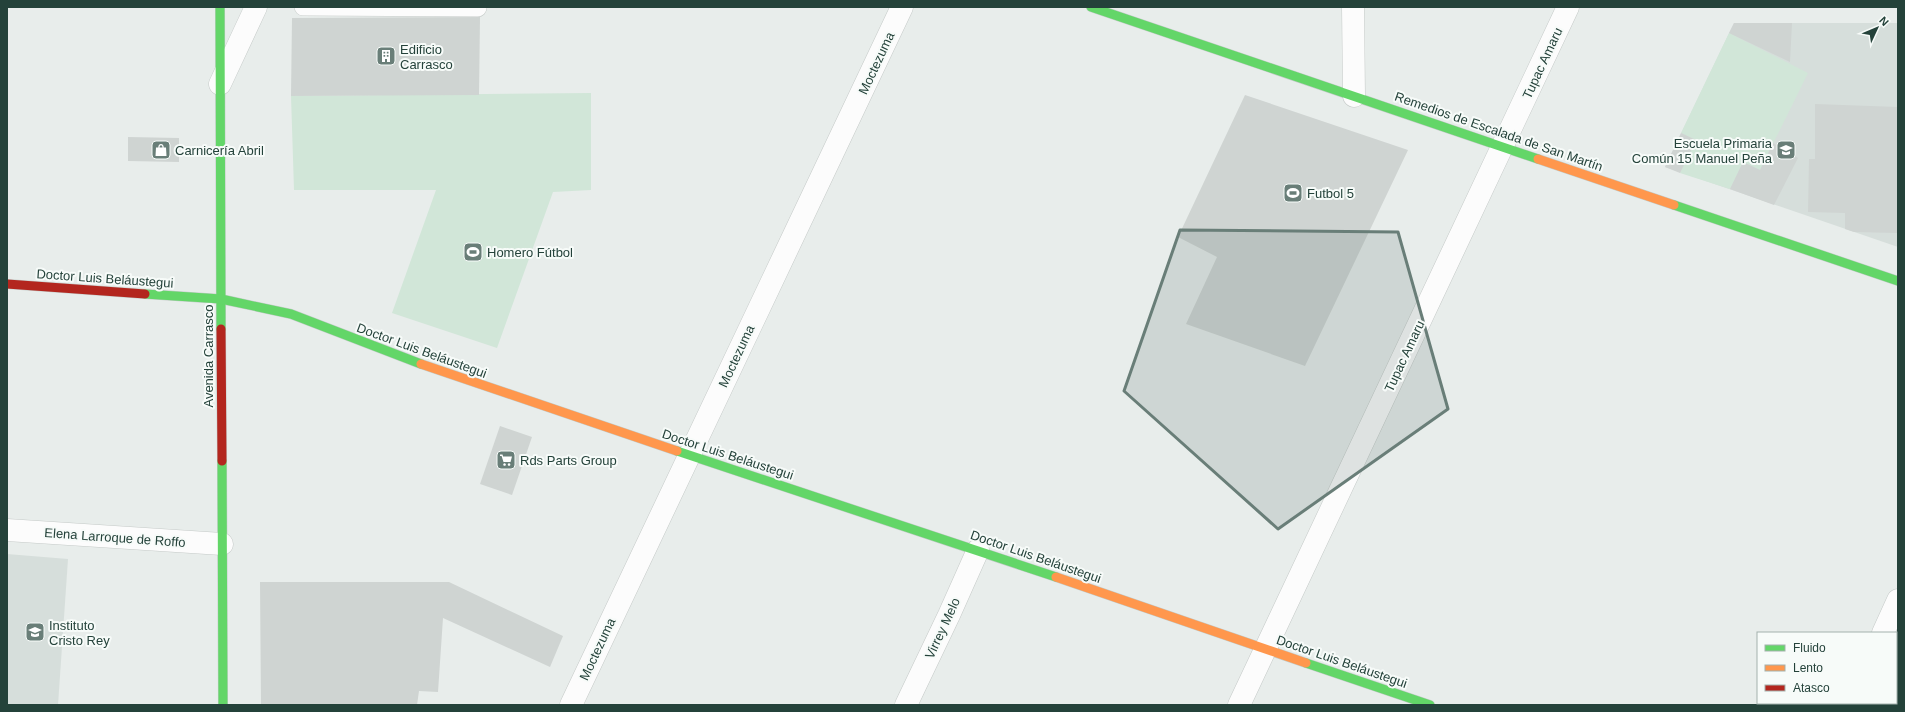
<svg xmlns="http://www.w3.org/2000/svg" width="1905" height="712" font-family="Helvetica,sans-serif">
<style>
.built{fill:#d6dedb}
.grass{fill:#d1e6d8}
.building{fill:#cfd4d2}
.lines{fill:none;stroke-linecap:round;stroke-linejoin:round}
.lane-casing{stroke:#c5cac8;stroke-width:18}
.street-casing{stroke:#c5cac8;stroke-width:23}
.fast-casing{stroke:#c3cbc8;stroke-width:10}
.slow-casing{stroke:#c3cbc8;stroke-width:10}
.jam-casing{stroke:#c3cbc8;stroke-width:10}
.lane{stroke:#fcfcfc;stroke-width:17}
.street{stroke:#fcfcfc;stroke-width:22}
.fast{stroke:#63d668;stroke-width:9}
.slow{stroke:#ff974d;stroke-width:9}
.jam{stroke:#b3261e;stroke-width:9}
.marked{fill:#697e78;fill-opacity:0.2;stroke:#697e78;stroke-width:3;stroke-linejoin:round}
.labels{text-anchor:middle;stroke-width:4;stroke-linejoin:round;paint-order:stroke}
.poi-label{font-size:13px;fill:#24423a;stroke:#f7fbf9;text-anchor:start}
.street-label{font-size:13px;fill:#24423a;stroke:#f7fbf9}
</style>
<rect width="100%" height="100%" fill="#e8edeb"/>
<g class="built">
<path d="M1734,23H1898V247L1665,167Z"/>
<path d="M7,554L68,559L58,705H7Z"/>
</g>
<g class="grass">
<path d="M1729,33L1808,73L1760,170L1743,162L1730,189L1680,173L1696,140L1681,133Z"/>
<path d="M591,93V190L553,192L497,348L392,313L436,190H294L291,96Z"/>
</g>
<g class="building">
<path d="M480,17L479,95L291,96L292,18Z"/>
<path d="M1734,23H1792L1790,62L1729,33Z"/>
<path d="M1245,95L1408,150L1305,366L1186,324L1217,257L1178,237Z"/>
<path d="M1815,104L1898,107L1897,233L1854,232L1845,229V213L1808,212L1809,159H1815Z"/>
<path d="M1681,133L1696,140L1680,173L1665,167Z"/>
<path d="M128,137L179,138V162L128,161Z"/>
<path d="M1773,143L1798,158L1774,205L1730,189L1743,162L1760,170Z"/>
<path d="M500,426L532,437L512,495L480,484Z"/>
<path d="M260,582H449L563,636L550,667L443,618L438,692L419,691L417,705H261Z"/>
</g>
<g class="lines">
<defs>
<path id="lane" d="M303,7L478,8"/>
<g id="street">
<path d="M1353,7L1354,96"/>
<path d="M220,84L256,7"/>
<path d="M7,530L222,544"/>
<path d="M1883,633L1898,600"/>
<path d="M571,705L902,7"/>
<path d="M906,705L949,615L978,550"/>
<path d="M1239,705L1568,7"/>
<path d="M1849,705L1850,703"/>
</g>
<g id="fast">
<path d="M220,7L221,329"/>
<path d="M1091,7L1538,159"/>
<path d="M1674,205L1898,281"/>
<path d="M145,294L221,299L291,314L421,364"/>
<path d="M677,451L1056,577"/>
<path d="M222,461L223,705"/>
<path d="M1306,663L1430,705"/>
</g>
<g id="slow">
<path d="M1538,159L1674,205"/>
<path d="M421,364L677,451"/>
<path d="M1056,577L1306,663"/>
</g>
<g id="jam">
<path d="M7,284L145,294"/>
<path d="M221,329L222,461"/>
</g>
</defs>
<use href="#lane" class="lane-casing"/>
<use href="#street" class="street-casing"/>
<use href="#fast" class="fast-casing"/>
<use href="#slow" class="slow-casing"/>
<use href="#jam" class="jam-casing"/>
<use href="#lane" class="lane"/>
<use href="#street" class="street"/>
<use href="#fast" class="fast"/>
<use href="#slow" class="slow"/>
<use href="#jam" class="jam"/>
</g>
<path class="marked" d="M1180,230L1398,232L1448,409L1278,529L1124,391Z"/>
<defs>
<symbol id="building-square" viewBox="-11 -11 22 22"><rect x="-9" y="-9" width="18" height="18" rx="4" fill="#697e78" stroke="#f7fbf9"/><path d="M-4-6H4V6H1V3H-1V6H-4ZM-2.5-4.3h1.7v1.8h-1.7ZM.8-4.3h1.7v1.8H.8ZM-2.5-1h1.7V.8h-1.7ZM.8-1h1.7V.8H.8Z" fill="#fff"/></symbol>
<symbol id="shop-square" viewBox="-11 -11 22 22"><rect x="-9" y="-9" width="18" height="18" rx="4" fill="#697e78" stroke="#f7fbf9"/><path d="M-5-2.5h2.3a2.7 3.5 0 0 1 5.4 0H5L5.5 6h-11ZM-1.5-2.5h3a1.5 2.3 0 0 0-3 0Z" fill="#fff"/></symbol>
<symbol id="school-square" viewBox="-11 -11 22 22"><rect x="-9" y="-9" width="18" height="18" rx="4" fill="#697e78" stroke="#f7fbf9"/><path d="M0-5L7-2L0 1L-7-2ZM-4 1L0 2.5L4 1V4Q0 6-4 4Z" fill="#fff"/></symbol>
<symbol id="stadium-square" viewBox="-11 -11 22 22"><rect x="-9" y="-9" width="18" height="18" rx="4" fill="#697e78" stroke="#f7fbf9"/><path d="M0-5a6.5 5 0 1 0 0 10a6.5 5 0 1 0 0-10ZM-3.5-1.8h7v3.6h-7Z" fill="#fff"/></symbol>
<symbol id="supermarket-square" viewBox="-11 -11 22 22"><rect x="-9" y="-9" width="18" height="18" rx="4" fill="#697e78" stroke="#f7fbf9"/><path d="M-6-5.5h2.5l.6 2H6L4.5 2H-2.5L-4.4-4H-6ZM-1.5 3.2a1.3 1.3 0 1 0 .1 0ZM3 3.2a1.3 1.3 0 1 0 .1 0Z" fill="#fff"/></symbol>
</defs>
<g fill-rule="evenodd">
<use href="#building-square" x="375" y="45" width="22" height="22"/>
<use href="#shop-square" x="150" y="139" width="22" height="22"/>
<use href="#school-square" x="1775" y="139" width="22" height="22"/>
<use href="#stadium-square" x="1282" y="182" width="22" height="22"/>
<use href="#stadium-square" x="462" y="241" width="22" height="22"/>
<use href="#supermarket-square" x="495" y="449" width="22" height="22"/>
<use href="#school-square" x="24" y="621" width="22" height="22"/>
</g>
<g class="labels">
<g class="poi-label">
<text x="400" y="54">Edificio<tspan x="400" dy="15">Carrasco</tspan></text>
<text x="1772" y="148" text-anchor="end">Escuela Primaria<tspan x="1772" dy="15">Común 15 Manuel Peña</tspan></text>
<text x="175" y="155">Carnicería Abril</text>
<text x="1307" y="198">Futbol 5</text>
<text x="487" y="257">Homero Fútbol</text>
<text x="520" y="465">Rds Parts Group</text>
<text x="49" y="630">Instituto<tspan x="49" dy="15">Cristo Rey</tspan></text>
</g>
<g class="street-label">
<text transform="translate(876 63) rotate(-65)" y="5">Moctezuma</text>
<text transform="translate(1542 63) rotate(-65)" y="5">Tupac Amaru</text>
<text transform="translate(1499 131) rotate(19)" y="5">Remedios de Escalada de San Martín</text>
<text transform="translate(105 278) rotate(4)" y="5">Doctor Luis Beláustegui</text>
<text transform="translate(422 350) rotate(20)" y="5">Doctor Luis Beláustegui</text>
<text transform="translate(208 356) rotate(-90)" y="5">Avenida Carrasco</text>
<text transform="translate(736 356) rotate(-65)" y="5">Moctezuma</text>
<text transform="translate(1404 356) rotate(-65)" y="5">Tupac Amaru</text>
<text transform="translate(728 454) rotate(18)" y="5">Doctor Luis Beláustegui</text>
<text transform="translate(115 537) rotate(4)" y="5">Elena Larroque de Roffo</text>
<text transform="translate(1036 556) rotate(19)" y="5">Doctor Luis Beláustegui</text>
<text transform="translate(942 628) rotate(-65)" y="5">Virrey Melo</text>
<text transform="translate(597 649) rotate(-65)" y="5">Moctezuma</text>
<text transform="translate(1342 661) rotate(19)" y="5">Doctor Luis Beláustegui</text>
</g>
</g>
<rect width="1905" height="712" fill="none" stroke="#24423a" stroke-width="16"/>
<rect x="1757" y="632" width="140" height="72" fill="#f7fbf9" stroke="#a3b1ad"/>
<rect x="1765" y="645" width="20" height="6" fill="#63d668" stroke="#a3b1ad"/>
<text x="1793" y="652" font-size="12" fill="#24423a">Fluido</text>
<rect x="1765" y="665" width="20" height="6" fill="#ff974d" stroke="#a3b1ad"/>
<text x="1793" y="672" font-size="12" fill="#24423a">Lento</text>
<rect x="1765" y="685" width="20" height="6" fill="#b3261e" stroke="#a3b1ad"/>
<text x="1793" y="692" font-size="12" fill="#24423a">Atasco</text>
<g transform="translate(1877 28) rotate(46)" stroke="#f7fbf9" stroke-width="3" paint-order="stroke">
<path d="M0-3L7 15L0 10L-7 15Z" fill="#24423a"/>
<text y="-6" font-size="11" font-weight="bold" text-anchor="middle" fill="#24423a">N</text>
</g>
</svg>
